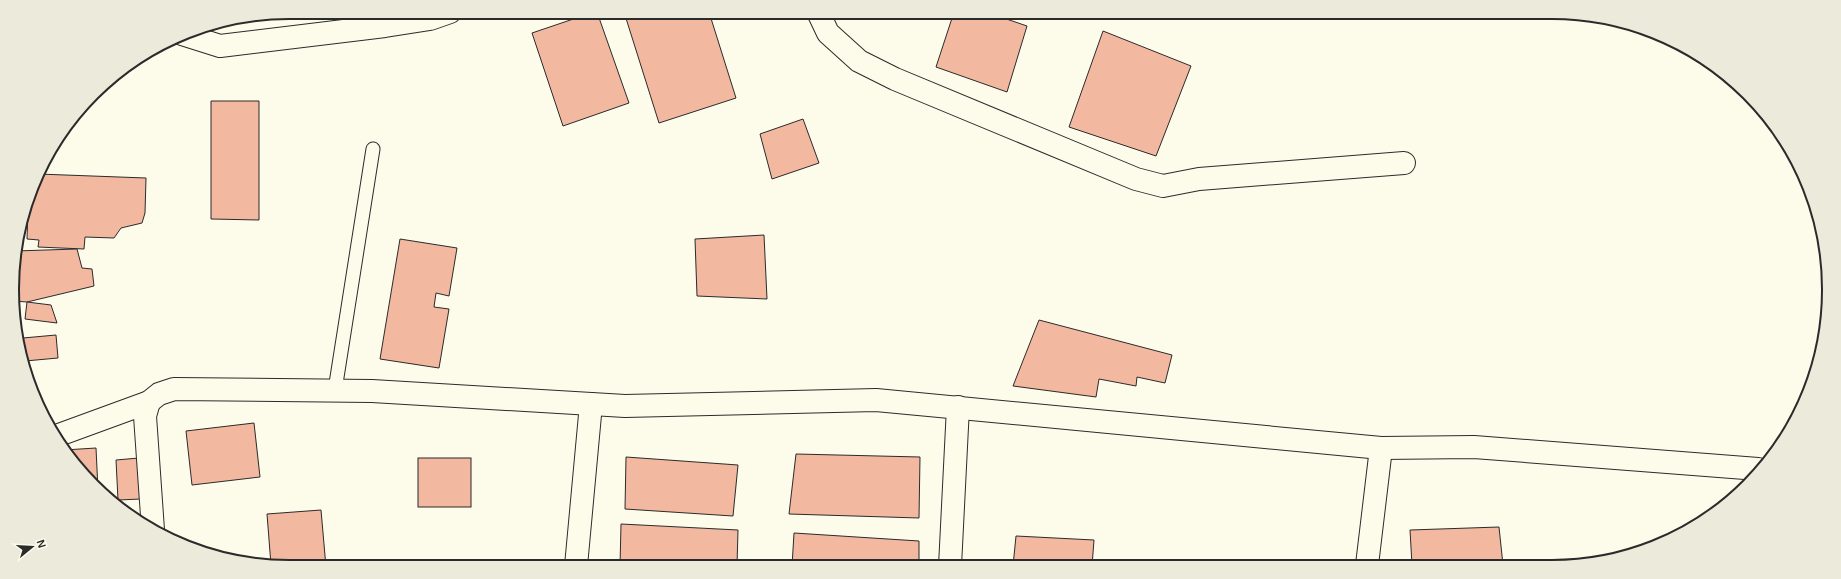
<svg xmlns="http://www.w3.org/2000/svg" width="1841" height="579" font-family="Helvetica,sans-serif">
<style>
.building{fill:#f2b8a0;stroke:#2b2b2b}
.lines{fill:none;stroke-linecap:round;stroke-linejoin:round}
.lane-casing{stroke:#2b2b2b;stroke-width:15}
.street-casing{stroke:#2b2b2b;stroke-width:24}
.lane{stroke:#fdfbea;stroke-width:13}
.street{stroke:#fdfbea;stroke-width:22}
.rim{fill:none;stroke:#2b2b2b;stroke-width:2}
</style>
<rect width="100%" height="100%" fill="#fdfbea"/>
<g class="building">
<path d="M594,12H597L629,103L563,126L532,33Z"/>
<path d="M624,12H709L736,98L659,123Z"/>
<path d="M954,12H986L1027,26L1007,92L936,67Z"/>
<path d="M1103,31L1191,66L1156,156L1069,127Z"/>
<path d="M211,101H259V220L211,219Z"/>
<path d="M803,119L819,163L772,179L760,134Z"/>
<path d="M38,174L146,178L145,213L142,223L121,228L114,238L85,237L84,249L38,247L39,240L27,239L28,210Z"/>
<path d="M764,235L767,299L697,296L695,239Z"/>
<path d="M400,239L457,248L449,296L436,293L434,307L449,309L439,368L380,359Z"/>
<path d="M77,249L82,268L92,269L94,286L27,302L13,301L15,251Z"/>
<path d="M27,302L51,305L57,323L25,319Z"/>
<path d="M1039,320L1172,355L1165,383L1137,377L1136,386L1099,379L1096,397L1013,386Z"/>
<path d="M56,335L58,358L25,361L23,338Z"/>
<path d="M254,423L260,477L192,485L186,431Z"/>
<path d="M96,448L98,490L64,450Z"/>
<path d="M796,454L920,457L919,518L789,514Z"/>
<path d="M626,457L738,465L733,516L625,509Z"/>
<path d="M139,458L141,499L118,500L116,460Z"/>
<rect x="418" y="458" width="53" height="49"/>
<path d="M321,510L326,567L271,565L267,514Z"/>
<path d="M621,524L738,530L737,566H620Z"/>
<path d="M1499,527L1503,565H1412L1410,530Z"/>
<path d="M794,533L919,541V566H792Z"/>
<path d="M1016,536L1094,540L1092,566H1013Z"/>
</g>
<g class="lines">
<defs>
<path id="lane" d="M335,390L373,149"/>
<g id="street">
<path d="M818,12L828,33L859,61L895,79L1136,179L1163,186L1199,179L1404,163"/>
<path d="M182,34L220,46L385,26L430,19L450,12"/>
<path d="M149,402L145,416L153,530"/>
<path d="M56,436L149,402L159,394L174,389L372,391L625,406L876,400L1381,448L1474,447L1758,469"/>
<path d="M1367,565L1381,448"/>
<path d="M576,566L591,404"/>
<path d="M950,566L958,407"/>
</g>
</defs>
<use href="#lane" class="lane-casing"/>
<use href="#street" class="street-casing"/>
<use href="#lane" class="lane"/>
<use href="#street" class="street"/>
</g>
<path d="M0 0H1841V579H0ZM289 19H1552A270 270 0 0 1 1822 289V290A270 270 0 0 1 1552 560H289A270 270 0 0 1 19 290V289A270 270 0 0 1 289 19Z" fill="#eceadb" fill-rule="evenodd"/>
<path class="rim" d="M289 19H1552A270 270 0 0 1 1822 289V290A270 270 0 0 1 1552 560H289A270 270 0 0 1 19 290V289A270 270 0 0 1 289 19Z"/>
<g transform="translate(32 547) rotate(72)" stroke="#fdfbea" stroke-width="3" paint-order="stroke">
<path d="M0-3L7 15L0 10L-7 15Z" fill="#2b2b2b"/>
<text y="-6" font-size="11" font-weight="bold" text-anchor="middle" fill="#2b2b2b">N</text>
</g>
</svg>
